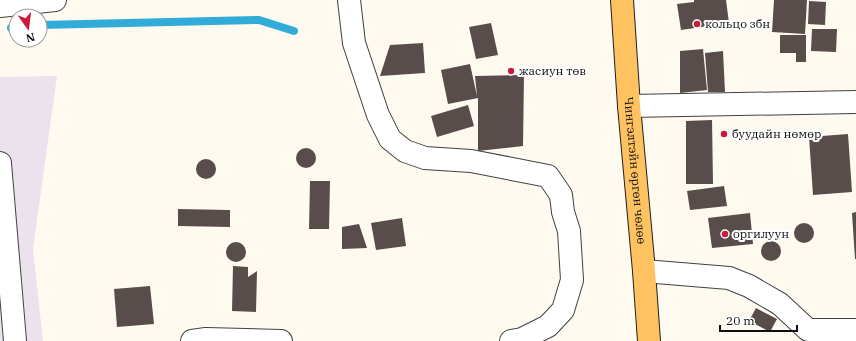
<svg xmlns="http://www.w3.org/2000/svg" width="856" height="341" font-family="'IBM Plex Serif',serif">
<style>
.industrial{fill:#ebe2ee}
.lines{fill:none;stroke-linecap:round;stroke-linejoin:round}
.stream{stroke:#31acd8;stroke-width:8}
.building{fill:#584d4a}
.minor-casing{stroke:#414141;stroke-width:24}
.major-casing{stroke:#1f1f1f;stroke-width:24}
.minor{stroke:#fff;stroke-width:22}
.major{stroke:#ffc260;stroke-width:22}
.poi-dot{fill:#c91b3b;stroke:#fff;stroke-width:1.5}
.labels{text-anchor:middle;stroke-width:4;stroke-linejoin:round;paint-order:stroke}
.poi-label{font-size:12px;fill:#0e0e0e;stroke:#fff;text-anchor:start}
.street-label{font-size:12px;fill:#0e0e0e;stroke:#fff}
</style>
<rect width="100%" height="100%" fill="#fffaf0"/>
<path class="industrial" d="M57,76L33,249L43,341H0V77Z"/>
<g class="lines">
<g class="stream">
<path d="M40,25L259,20L294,31"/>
<path d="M11,28L16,27"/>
</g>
</g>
<g class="building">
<path d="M694,0H726L729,23L681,30L677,4L694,2Z"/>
<path d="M774,0H807L805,34L772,32Z"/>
<path d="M809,1L826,2L825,25L808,24Z"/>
<path d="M491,23L498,55L476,59L469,27Z"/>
<path d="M812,29H837L836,52L811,51Z"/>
<path d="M780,35H806V62H796V53H780Z"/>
<path d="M423,43L425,73L380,76L390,45Z"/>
<path d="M703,49L707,90L680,93V51Z"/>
<path d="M723,51L725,92H708L705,53Z"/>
<path d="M470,64L477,96L475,76L524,75L523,146L478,151V98L448,104L441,70Z"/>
<path d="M468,105L474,126L437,137L431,116Z"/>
<path d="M712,120L713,184H686V121Z"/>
<path d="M848,134L852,192L813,195L809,137Z"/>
<circle cx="306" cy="158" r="10"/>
<circle cx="206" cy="169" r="10"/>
<path d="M310,181H330L329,229H309Z"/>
<path d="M724,186L727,206L690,210L687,191Z"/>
<path d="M178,209L230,210V227L178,226Z"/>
<path d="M856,212V259H855L852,213Z"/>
<path d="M750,213L753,244L712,248L708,218Z"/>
<path d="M402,218L406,246L376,250L371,223Z"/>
<circle cx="804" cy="233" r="10"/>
<path d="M359,224L367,248L342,249V227Z"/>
<circle cx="771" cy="251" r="10"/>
<circle cx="236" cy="252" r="10"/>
<path d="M233,266L248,267V277L257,271L256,312L232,311Z"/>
<path d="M150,286L154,324L117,327L114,289Z"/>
<path d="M756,308L777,319L770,332L749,321Z"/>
</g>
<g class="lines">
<defs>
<g id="minor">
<path d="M349,0L354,43L378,115L390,139L405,151L425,158L471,161L548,176L561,195L563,212L569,231L572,280L563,310L548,326L522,339L511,341"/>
<path d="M0,6L55,0"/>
<path d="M629,106L856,102"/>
<path d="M0,163L15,341"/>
<path d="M644,271L729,278L749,286L780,304L808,330H856"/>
<path d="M192,341L206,339L281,341"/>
</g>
<g id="major">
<path id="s1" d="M622,0L629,106L644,271L649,341"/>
</g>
</defs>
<use href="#minor" class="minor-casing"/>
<use href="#major" class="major-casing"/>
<use href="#minor" class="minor"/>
<use href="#major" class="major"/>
</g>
<g class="poi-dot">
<circle cx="697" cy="24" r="4"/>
<circle cx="511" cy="71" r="4"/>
<circle cx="724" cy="134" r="4"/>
<circle cx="725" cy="234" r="4"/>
</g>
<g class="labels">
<g class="poi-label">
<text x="705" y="28">кольцо збн</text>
<text x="519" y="75">жасиун төв</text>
<text x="732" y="138">буудайн нөмөр</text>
<text x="733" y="238">оргилуун</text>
</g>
<g class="street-label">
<text dy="4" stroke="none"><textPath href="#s1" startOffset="171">Чингэлтэйн өргөн чөлөө</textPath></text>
</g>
</g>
<g transform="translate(28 28) rotate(166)"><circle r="19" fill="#ffffff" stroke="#9f9f9f"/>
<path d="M0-3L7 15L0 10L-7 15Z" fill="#c91b3b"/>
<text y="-6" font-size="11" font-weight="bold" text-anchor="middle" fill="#0e0e0e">N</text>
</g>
<path d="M720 325v6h77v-6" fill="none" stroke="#0e0e0e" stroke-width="2"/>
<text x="726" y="325" font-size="12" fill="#0e0e0e" stroke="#ffffff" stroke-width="3" paint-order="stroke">20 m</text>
</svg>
